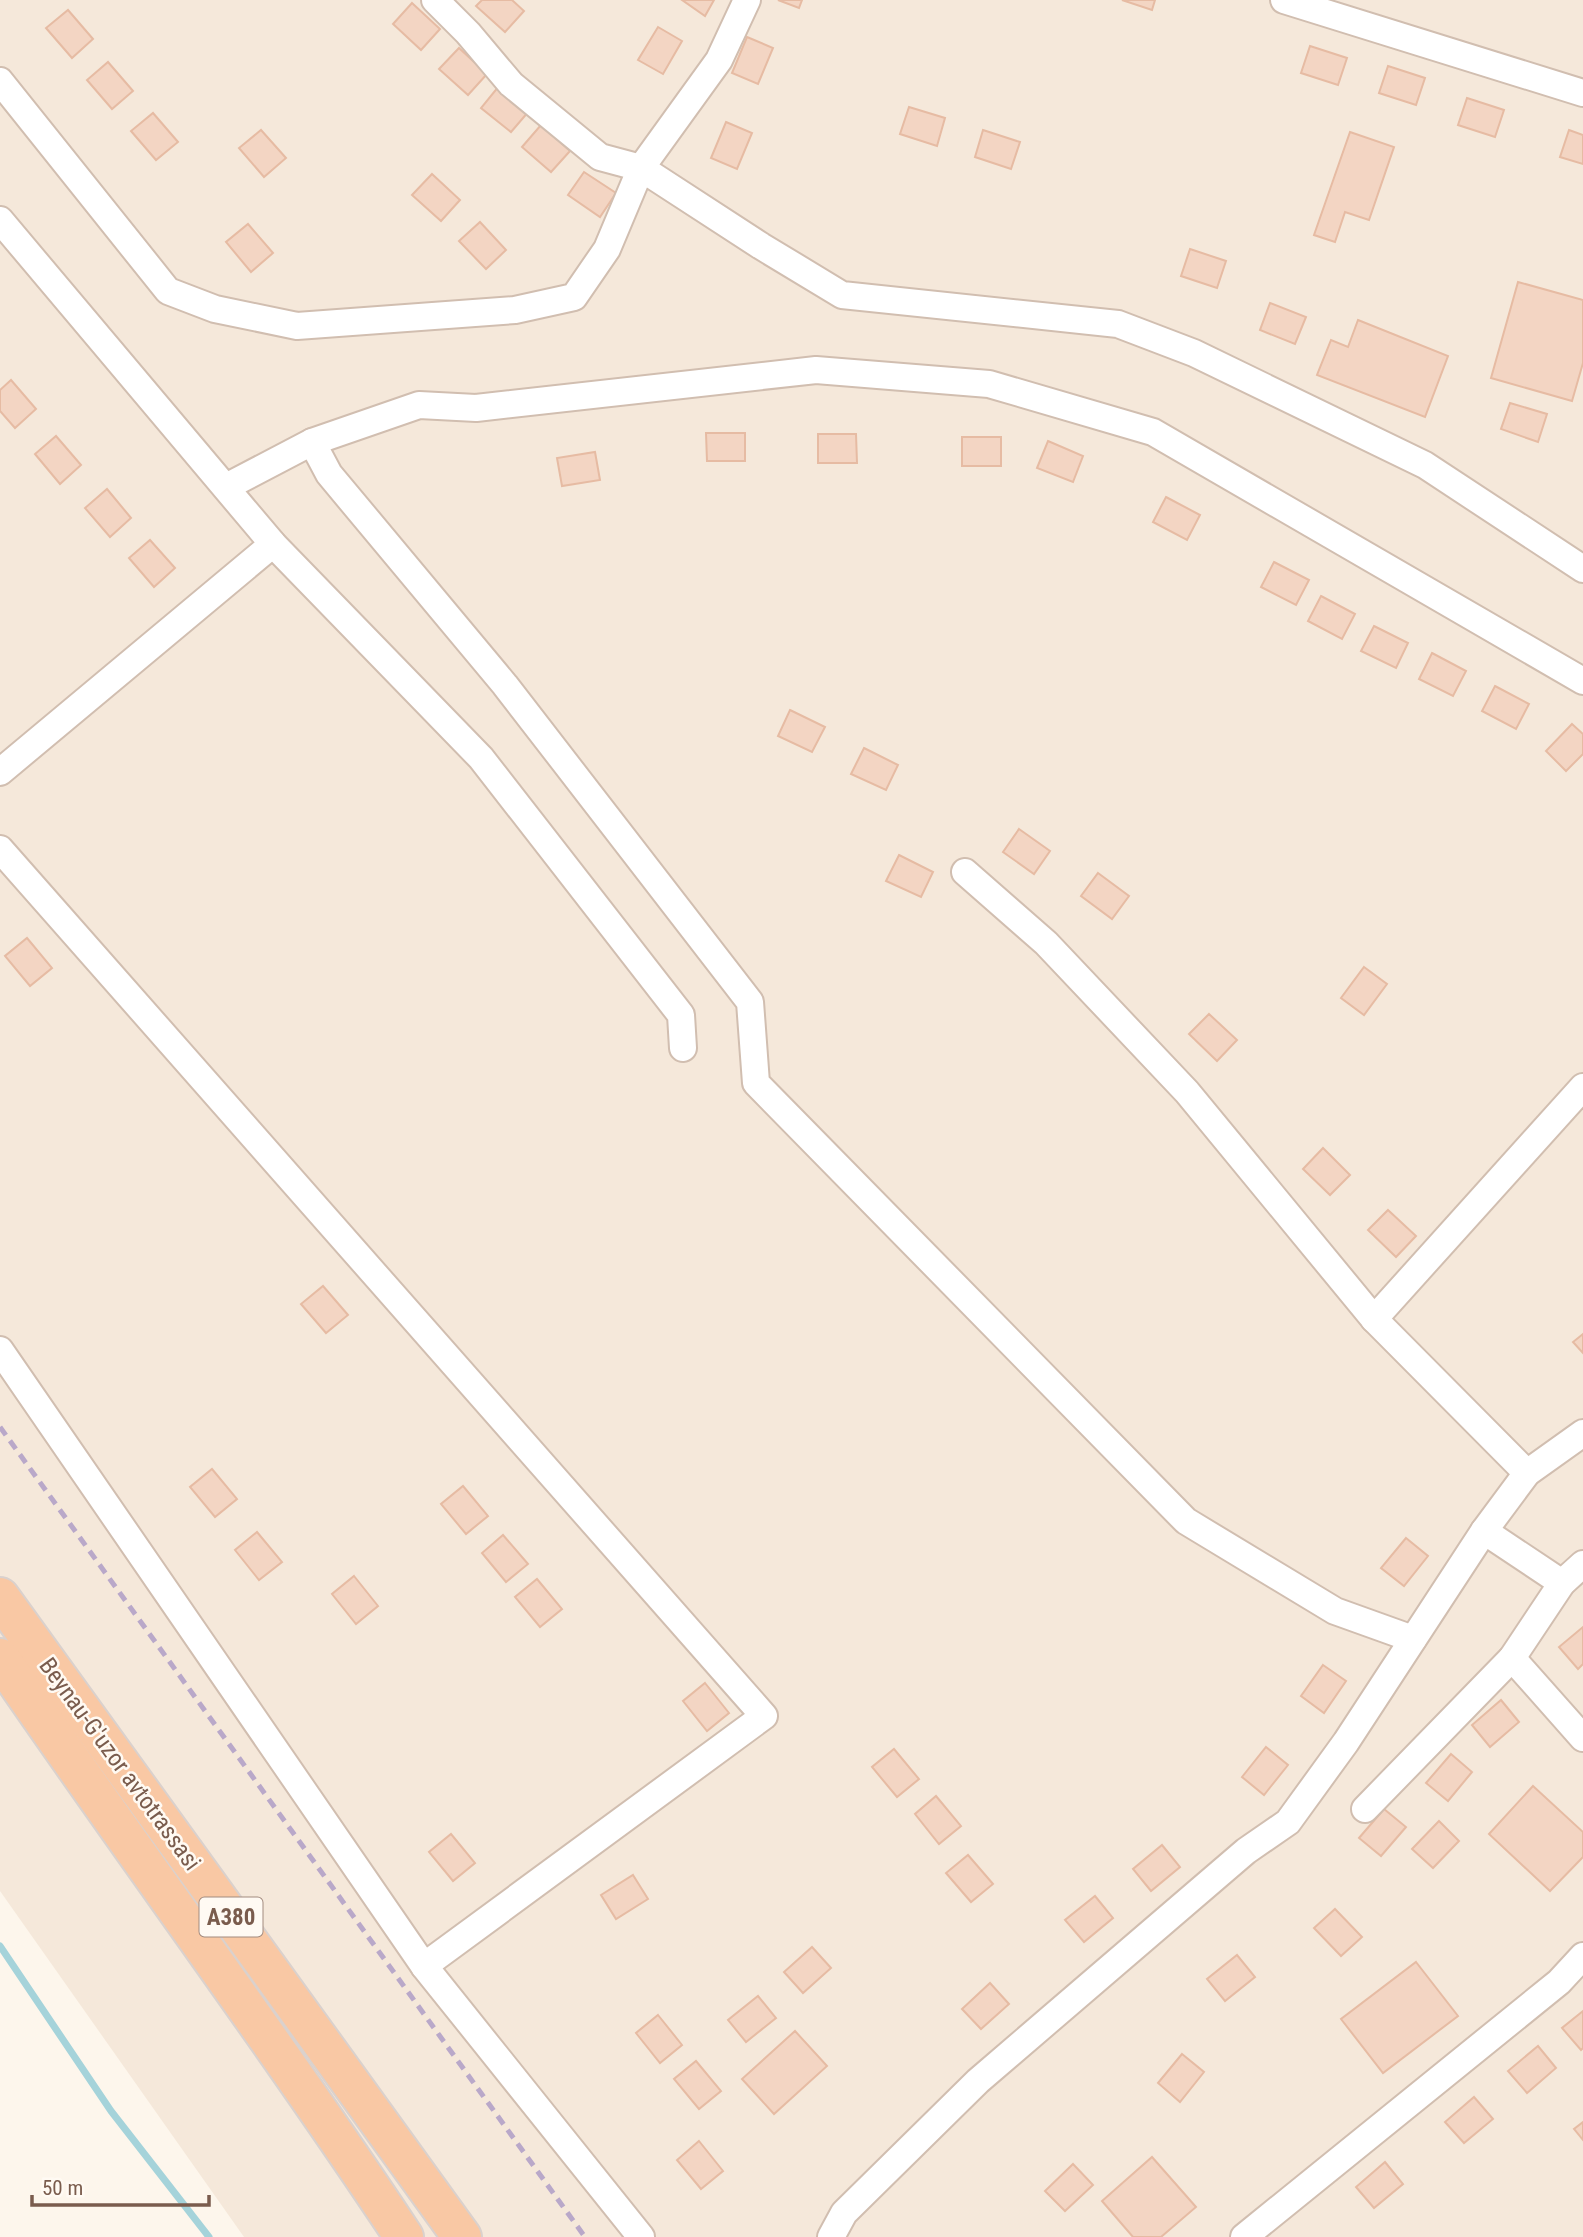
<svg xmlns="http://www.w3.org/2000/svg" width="1583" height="2237" font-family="'Roboto Condensed',sans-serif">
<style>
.residential{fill:#f5e8da}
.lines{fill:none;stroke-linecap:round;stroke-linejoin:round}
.stream{stroke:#a5d3da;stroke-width:7}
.building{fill:#f3d5c3;stroke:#e6bba3;stroke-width:2}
.minor-casing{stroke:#d1beb0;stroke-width:30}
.trunk-casing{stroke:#dad1cd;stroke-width:42}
.minor{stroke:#fff;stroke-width:26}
.trunk{stroke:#f9c8a4;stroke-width:38}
.rail{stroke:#b9a8c9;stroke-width:5;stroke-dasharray:10 7;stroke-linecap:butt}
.labels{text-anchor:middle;stroke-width:5;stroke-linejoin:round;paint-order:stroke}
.shield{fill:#fffaf3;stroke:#a28b7f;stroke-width:2}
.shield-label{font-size:23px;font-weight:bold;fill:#7a5c4d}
.street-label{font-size:24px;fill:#7a5c4d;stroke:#fffaf3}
</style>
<rect width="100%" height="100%" fill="#fdf6ec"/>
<path class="residential" d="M0,0H1583V2237H244L0,1891Z"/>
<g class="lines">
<path class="stream" d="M0,1946L111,2111L209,2237"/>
</g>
<g class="building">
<path d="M482,0H512L524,11L505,32L476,6Z"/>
<path d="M682,0H714L705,16Z"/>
<path d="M778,0H802L799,8Z"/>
<path d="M1122,0H1155L1152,10Z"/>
<path d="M412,3L440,29L421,50L393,24Z"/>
<path d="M68,10L93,39L72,58L46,28Z"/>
<path d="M658,27L682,41L663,74L638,60Z"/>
<path d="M747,37L773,48L758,84L732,73Z"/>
<path d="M1310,46L1347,58L1338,85L1301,73Z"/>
<path d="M459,48L487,74L468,95L439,69Z"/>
<path d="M108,62L133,91L112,109L87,80Z"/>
<path d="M1388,66L1425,78L1416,105L1379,93Z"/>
<path d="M499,86L529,111L511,132L481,108Z"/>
<path d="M1467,98L1504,110L1495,137L1458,125Z"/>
<path d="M909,107L945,118L937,146L900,134Z"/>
<path d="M153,113L178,142L156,160L131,131Z"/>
<path d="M726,122L752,133L737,169L711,158Z"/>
<path d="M541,125L570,151L551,172L522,147Z"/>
<path d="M261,130L286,158L264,177L239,148Z"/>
<path d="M983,130L1020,142L1011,169L975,157Z"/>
<path d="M1569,130L1583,135V164L1560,157Z"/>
<path d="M1350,132L1394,147L1369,220L1345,212L1335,242L1314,235Z"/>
<path d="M584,172L616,193L600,217L568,195Z"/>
<path d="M432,174L460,200L441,221L412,195Z"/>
<path d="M480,222L506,250L486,269L459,241Z"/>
<path d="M248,224L273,253L251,272L226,242Z"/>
<path d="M1190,249L1226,261L1217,288L1181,276Z"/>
<path d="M1518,282L1583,300V363L1572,401L1491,378Z"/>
<path d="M1270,303L1306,317L1295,344L1260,330Z"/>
<path d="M1358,320L1448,356L1425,417L1317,375L1331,340L1348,347Z"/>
<path d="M11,380L36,409L15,428L0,411V390Z"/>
<path d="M1510,403L1547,414L1538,442L1501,429Z"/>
<path d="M706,433H745V461H707Z"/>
<path d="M818,434H856L857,463H818Z"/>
<path d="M56,436L81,465L60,484L35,454Z"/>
<rect x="962" y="437" width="39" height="29"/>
<path d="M1048,441L1083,456L1073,482L1037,468Z"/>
<path d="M595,452L600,480L562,486L557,458Z"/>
<path d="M107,489L131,518L110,537L85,508Z"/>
<path d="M1166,497L1200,515L1187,540L1153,522Z"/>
<path d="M150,540L175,568L154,587L129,558Z"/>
<path d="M1274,562L1309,580L1296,605L1261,587Z"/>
<path d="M1321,596L1355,614L1342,639L1308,621Z"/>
<path d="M1374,626L1408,643L1396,668L1361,651Z"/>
<path d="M1432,653L1466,671L1453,696L1419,679Z"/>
<path d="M1495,686L1529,704L1516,729L1482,711Z"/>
<path d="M790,710L825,727L812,752L778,736Z"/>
<path d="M1572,724L1583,734V754L1566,771L1546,751Z"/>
<path d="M864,748L898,765L886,790L851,774Z"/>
<path d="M1019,829L1050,851L1034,874L1003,852Z"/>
<path d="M899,855L933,872L921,897L886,881Z"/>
<path d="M1098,873L1129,896L1112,919L1081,896Z"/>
<path d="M27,938L52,968L30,986L5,956Z"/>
<path d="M1364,967L1387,984L1364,1015L1341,998Z"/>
<path d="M1209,1014L1237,1040L1217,1061L1189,1034Z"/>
<path d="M1323,1148L1350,1175L1330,1195L1303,1169Z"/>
<path d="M1388,1210L1416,1236L1396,1257L1368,1230Z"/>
<path d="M323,1286L348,1315L326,1333L301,1304Z"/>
<path d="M1583,1334V1353L1573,1342Z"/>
<path d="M212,1469L237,1499L215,1517L190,1487Z"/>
<path d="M463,1486L488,1516L466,1534L441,1504Z"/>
<path d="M257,1532L282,1562L259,1580L235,1550Z"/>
<path d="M503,1535L528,1564L506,1582L482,1553Z"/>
<path d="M1406,1538L1428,1556L1404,1586L1381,1568Z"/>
<path d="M354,1576L378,1606L356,1624L332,1594Z"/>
<path d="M537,1579L562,1609L540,1627L515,1597Z"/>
<path d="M1583,1627V1664L1578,1669L1559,1647Z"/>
<path d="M1323,1665L1346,1681L1324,1713L1301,1696Z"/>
<path d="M705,1683L729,1713L707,1731L683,1701Z"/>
<path d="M1501,1700L1519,1722L1490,1747L1472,1725Z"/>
<path d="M1266,1747L1288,1765L1264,1795L1242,1777Z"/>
<path d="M894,1749L919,1779L897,1797L872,1767Z"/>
<path d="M1451,1754L1472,1772L1448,1801L1426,1783Z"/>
<path d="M1533,1786L1583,1832V1857L1550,1891L1489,1834Z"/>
<path d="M936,1796L961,1826L939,1844L915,1814Z"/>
<path d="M1384,1809L1406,1827L1381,1856L1359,1838Z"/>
<path d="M1439,1821L1459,1841L1433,1868L1412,1849Z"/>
<path d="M451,1834L475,1863L453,1881L429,1852Z"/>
<path d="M1162,1845L1180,1867L1151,1891L1133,1869Z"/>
<path d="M968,1855L993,1884L971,1902L946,1873Z"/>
<path d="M633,1875L648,1899L616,1919L601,1895Z"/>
<path d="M1095,1896L1113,1918L1084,1942L1065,1920Z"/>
<path d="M1335,1909L1362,1937L1341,1956L1314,1928Z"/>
<path d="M812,1947L831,1968L803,1993L784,1972Z"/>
<path d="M1237,1955L1255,1977L1225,2001L1207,1979Z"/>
<path d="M1416,1962L1458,2016L1383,2073L1341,2019Z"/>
<path d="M990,1983L1009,2004L981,2029L962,2009Z"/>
<path d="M758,1996L776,2018L746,2042L728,2020Z"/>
<path d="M1583,2011V2048L1581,2050L1562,2028Z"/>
<path d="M658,2015L682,2045L660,2063L636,2033Z"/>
<path d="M795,2031L827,2066L774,2114L742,2079Z"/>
<path d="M1538,2046L1556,2068L1527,2093L1508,2071Z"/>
<path d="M1182,2054L1204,2072L1180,2102L1158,2083Z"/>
<path d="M696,2061L721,2091L699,2109L674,2079Z"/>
<path d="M1474,2097L1493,2119L1464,2143L1445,2122Z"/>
<path d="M1583,2122V2140L1574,2129Z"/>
<path d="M699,2141L723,2171L701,2189L677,2160Z"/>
<path d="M1152,2157L1196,2207L1161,2237H1133L1102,2201Z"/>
<path d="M1385,2162L1403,2184L1374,2208L1356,2187Z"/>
<path d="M1073,2164L1093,2185L1065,2211L1045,2191Z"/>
</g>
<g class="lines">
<defs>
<g id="minor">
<path d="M435,0L468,33L511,84L600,157L641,168L761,246L842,295L1118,324L1194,353L1425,465L1583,569"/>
<path d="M1284,0L1583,93"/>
<path d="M0,81L168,291L215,309L297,326L515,310L574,297L607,249L641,168L719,60L747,0"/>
<path d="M0,220L273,544L481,758L681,1015L683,1048"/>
<path d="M312,442L329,474L505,685L750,1002L756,1083L1186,1521L1335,1611L1413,1639"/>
<path d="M226,487L312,442L419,405L476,408L816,370L989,384L1153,432L1583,681"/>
<path d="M0,772L273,544"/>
<path d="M0,849L764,1716L424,1966"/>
<path d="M965,872L1046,943L1187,1092L1374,1319L1527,1473"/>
<path d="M1374,1319L1583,1087"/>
<path d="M0,1350L424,1966L641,2237"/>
<path d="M1484,1531L1562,1583"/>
<path d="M1512,1658L1583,1738"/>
<path d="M1365,1809L1512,1658L1562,1583L1583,1564"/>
<path d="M831,2237L844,2213L978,2081L1246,1851L1288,1822L1346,1742L1484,1531L1527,1473L1583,1433"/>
<path d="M1244,2237L1559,1982L1583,1956"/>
</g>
<g id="trunk">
<path d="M0,1597L462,2237"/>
<path d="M0,1658C133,1852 274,2041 404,2237"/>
</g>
</defs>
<use href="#minor" class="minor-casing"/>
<use href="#trunk" class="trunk-casing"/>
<use href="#minor" class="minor"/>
<use href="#trunk" class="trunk"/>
<path class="rail" d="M0,1427L585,2237"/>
</g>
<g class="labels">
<rect class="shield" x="199.5" y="1897.5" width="63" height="39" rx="5"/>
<g class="shield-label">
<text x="231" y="1925">A380</text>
</g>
<g class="street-label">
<text transform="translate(120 1764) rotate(54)" y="8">Beynau-G'uzor avtotrassasi</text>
</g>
</g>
<path d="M32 2195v10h177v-10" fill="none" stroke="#7a5c4d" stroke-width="3.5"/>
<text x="42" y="2195" font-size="21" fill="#7a5c4d" stroke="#fffaf3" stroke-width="5" paint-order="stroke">50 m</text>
</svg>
